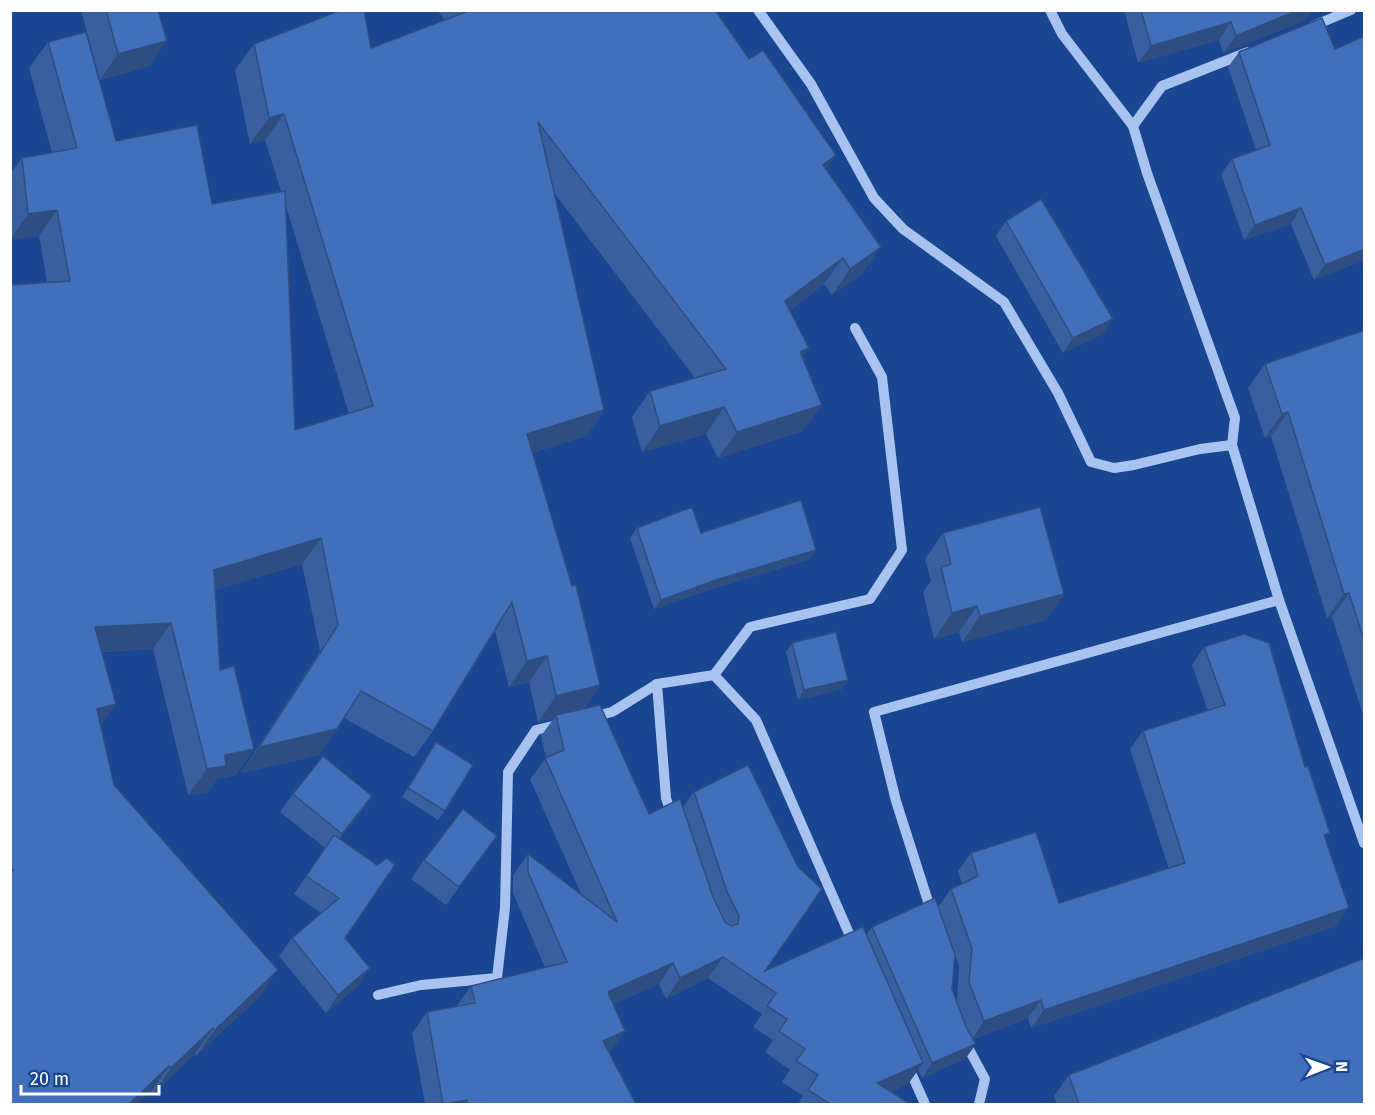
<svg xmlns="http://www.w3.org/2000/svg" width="1375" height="1115" font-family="'Fira Sans',sans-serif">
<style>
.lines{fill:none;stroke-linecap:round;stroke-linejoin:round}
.minor{stroke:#a8c3ef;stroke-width:10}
.wall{fill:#395f9f;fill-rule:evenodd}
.shaded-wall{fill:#2e4e82}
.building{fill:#426fb9;stroke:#2e4e82;stroke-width:1.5}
</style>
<rect width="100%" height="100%" fill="#194591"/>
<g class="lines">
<g class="minor">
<path d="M758,10L811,84L874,198L903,229L1004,302L1058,393L1091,462L1114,468L1134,465L1200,449L1232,445"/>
<path d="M1050,10L1062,34L1133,126"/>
<path d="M1313,26L1351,10"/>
<path d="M1248,52L1162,86L1133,126L1147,173L1235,418L1232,445L1279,600L1364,843"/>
<path d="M714,675L750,627L870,599L902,550L882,377L855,328"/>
<path d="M591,717L612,712L657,684"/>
<path d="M672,816L666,798L657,684L714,675L756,720L854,945"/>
<path d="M932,914L896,801L874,712L1279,600"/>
<path d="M378,995L421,985L497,978L505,908L508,772L536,730L561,724"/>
<path d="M964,1040L985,1079L979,1104"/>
<path d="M908,1066L925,1104"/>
</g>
</g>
<g class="wall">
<path d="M81,10H158L149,66L100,80Z"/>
<path d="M437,10H715L826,169L863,273L832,295L824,284L790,310L809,348L802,357L803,431L718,458L706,434L642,452L632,417L650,391L695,378L555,194L604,410L586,436L532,453L600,685L584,709L649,814L683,807L694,792L765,971L866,935L872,927L952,989L957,1000L959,966L938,907L951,889L962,884L958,871L971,853L1059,903L1169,869L1130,749L1143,731L1208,711L1192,665L1204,647L1325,839L1336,926L1031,1028L1028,1018L973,1039L976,1044L965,1059L922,1078L918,1070L908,1084L890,1092L910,1104H798L803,1096L782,1082L790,1070L765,1052L773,1040L753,1027L762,1014L708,978L666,999L659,984L613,1004L625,1031L609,1053L636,1104H425L412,1033L427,1012L456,1007L471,986L545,968L513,893V875L528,854L581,894L530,779L546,758L541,736L554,718L538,722L529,682L509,687L495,631L433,731L414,757L344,718L319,755L241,773L320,651L302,564L215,590L220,670L236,775L217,779L208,792L188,795L153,649L102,652L101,726L114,785L260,996L196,1056L195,1054L153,1094L151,1092L10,1104V285L47,282L39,236L10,240V174L22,158L52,153L29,68L48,42L116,141L212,204L281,191L265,140L250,144L235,70L254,44L371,48L445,20ZM286,206L349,414L295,430Z"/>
<path d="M1124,10H1313L1306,20L1223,53L1219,40L1138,63Z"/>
<path d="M1239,52L1365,260L1314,280L1291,224L1244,240L1221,174L1232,159L1256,150L1228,67Z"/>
<path d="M1006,221L1103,334L1063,353L996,236Z"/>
<path d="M1365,330V721L1332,617L1327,618L1271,436L1265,438L1248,388L1265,364Z"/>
<path d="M637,528L701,533L816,550L810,559L712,589L654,609L630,538Z"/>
<path d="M943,533L1064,594L1046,620L962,642L959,632L934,639L923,592L931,581L925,559Z"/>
<path d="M792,643L842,689L798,700L786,652Z"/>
<path d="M436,742L445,811L438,820L402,797Z"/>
<path d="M293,794L359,815L340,839L345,938L357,987L326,1013L279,956L292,938L321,913L294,894L325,848L280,812Z"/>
<path d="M497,836L446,905L411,879L424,860Z"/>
<path d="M1069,1075L1365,1104H1057L1054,1096Z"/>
</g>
<g class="shaded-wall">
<path d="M1298,10H1313L1306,20L1223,53L1236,36Z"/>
<path d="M1231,22L1219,40L1138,63L1151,46Z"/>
<path d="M167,41L149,66L100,80L118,54Z"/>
<path d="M284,114L265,140L250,144L269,118Z"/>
<path d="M836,155L818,181L823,165Z"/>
<path d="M1301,208L1291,224L1244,240L1255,225Z"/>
<path d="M57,210L39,236L10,240L28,214Z"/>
<path d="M881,247L863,273L832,295L850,269Z"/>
<path d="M1365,249V260L1314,280L1325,265Z"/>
<path d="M843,258L824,284L767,327L785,301Z"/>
<path d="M1113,319L1103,334L1063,353L1073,338Z"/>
<path d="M809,348L791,374L800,352Z"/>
<path d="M822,405L803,431L718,458L737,432Z"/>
<path d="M724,407L706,434L642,452L660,426Z"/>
<path d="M604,410L586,436L509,460L527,434Z"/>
<path d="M1288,412L1271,436L1265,438L1282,414Z"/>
<path d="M321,538L302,564L195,596L214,570Z"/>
<path d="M816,550L810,559L712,589L654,609L661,600L719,579Z"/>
<path d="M1349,593L1332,617L1327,618L1344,594Z"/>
<path d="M1064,594L1046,620L962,642L980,616Z"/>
<path d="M977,606L959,632L934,639L952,613Z"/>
<path d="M171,623L153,649L77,653L95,627Z"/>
<path d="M547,656L529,682L509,687L527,661Z"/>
<path d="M848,680L842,689L798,700L804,690Z"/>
<path d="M600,685L582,711L556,715L554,718L538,722L556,696Z"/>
<path d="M116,704L97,730V709Z"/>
<path d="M337,729L319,755L241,773L259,747Z"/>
<path d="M254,749L236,775L217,779L208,792L188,795L207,769L225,755Z"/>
<path d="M372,796L359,815L330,852L342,834Z"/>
<path d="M497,836L485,854L446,905L459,887Z"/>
<path d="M1349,908L1336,926L1031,1028L1044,1010Z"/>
<path d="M723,957L708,978L666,999L680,978Z"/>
<path d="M673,963L659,984L593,1013L608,992Z"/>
<path d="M370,968L357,987L326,1013L338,995Z"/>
<path d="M278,970L260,996L196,1056L215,1030Z"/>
<path d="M1041,1000L1028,1018L972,1039L984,1021Z"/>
<path d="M213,1028L195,1054L153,1094L171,1068Z"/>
<path d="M625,1031L610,1052L588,1062L603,1041Z"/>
<path d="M976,1044L965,1059L922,1078L932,1063Z"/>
<path d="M923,1063L908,1084L863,1104L877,1083Z"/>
<path d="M169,1066L151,1092L138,1104H129Z"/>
<path d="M467,1100L464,1104H443Z"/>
</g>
<g class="building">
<path d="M106,10H158L167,41L118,54Z"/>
<path d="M341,10H364L371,48L471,10H715L749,59L763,50L836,155L823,165L881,247L850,269L843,258L785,301L809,348L800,352L822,405L737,432L724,407L660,426L650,391L726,369L538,122L604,410L527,434L572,586L576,585L600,685L556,696L547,656L527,661L512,602L433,731L361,691L337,729L259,747L338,625L321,538L214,570L220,670L234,666L254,749L225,755L226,766L207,769L171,623L95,627L116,704L97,709L114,785L278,970L215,1030L213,1028L171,1068L169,1066L129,1104H10V873L13,870L10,868V285L70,281L57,210L28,214L22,158L77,148L48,42L86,32L116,141L197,125L212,204L285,191L295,430L373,406L284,114L269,118L254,44Z"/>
<path d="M1141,10H1298L1236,36L1231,22L1151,46Z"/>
<path d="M1322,18L1335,49L1365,36V249L1325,265L1301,208L1255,225L1232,159L1270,145L1239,52Z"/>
<path d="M1041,199L1113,319L1073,338L1006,221Z"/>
<path d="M1365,330V643L1349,593L1344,594L1288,412L1282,414L1265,364Z"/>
<path d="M801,500L816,550L719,579L661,600L637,528L692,507L701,533Z"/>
<path d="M1040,507L1064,594L980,616L977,606L952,613L941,567L951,564L943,533Z"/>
<path d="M836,632L848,680L804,690L792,643Z"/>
<path d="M1244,634L1269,643L1305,767L1308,766L1330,833L1324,835L1349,908L1044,1010L1041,1000L984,1021L969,982L972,948L951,889L978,876L971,853L1036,832L1059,903L1185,863L1143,731L1225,705L1204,647Z"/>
<path d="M600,705L649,814L680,799L713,897L725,922L731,926L738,924L739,916L727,892L694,792L748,765L798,867L822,889L765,971L863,927L923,1063L877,1083L910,1104H830L808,1090L818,1075L796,1061L805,1049L779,1031L787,1019L767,1006L776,993L723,957L680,978L673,963L608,992L625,1031L603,1041L636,1104H468L467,1100L443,1104L427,1012L475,1003L471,986L567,962L528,872V854L617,922L545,758L564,750L556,715Z"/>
<path d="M436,742L473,765L445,811L408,788Z"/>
<path d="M323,756L372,796L342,834L293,794Z"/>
<path d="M463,809L497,836L459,887L424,860Z"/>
<path d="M334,835L377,865L387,858L395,865L345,938L370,968L338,995L292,938L339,898L306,876Z"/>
<path d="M935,898L955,955L952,989L967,1029L976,1044L932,1063L872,927Z"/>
<path d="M1365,958V1104H1079L1069,1075Z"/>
</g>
<rect width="1375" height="1115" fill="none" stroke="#ffffff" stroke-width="24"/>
<g transform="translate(1327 1067) rotate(89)" stroke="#194591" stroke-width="4.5" paint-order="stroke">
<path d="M0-4.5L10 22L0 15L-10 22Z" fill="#ffffff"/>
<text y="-9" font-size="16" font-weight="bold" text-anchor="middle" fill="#ffffff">N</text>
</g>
<path d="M21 1085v9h138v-9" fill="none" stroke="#ffffff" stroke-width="3"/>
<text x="30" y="1085" font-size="18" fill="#ffffff" stroke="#194591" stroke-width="4.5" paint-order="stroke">20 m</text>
</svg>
